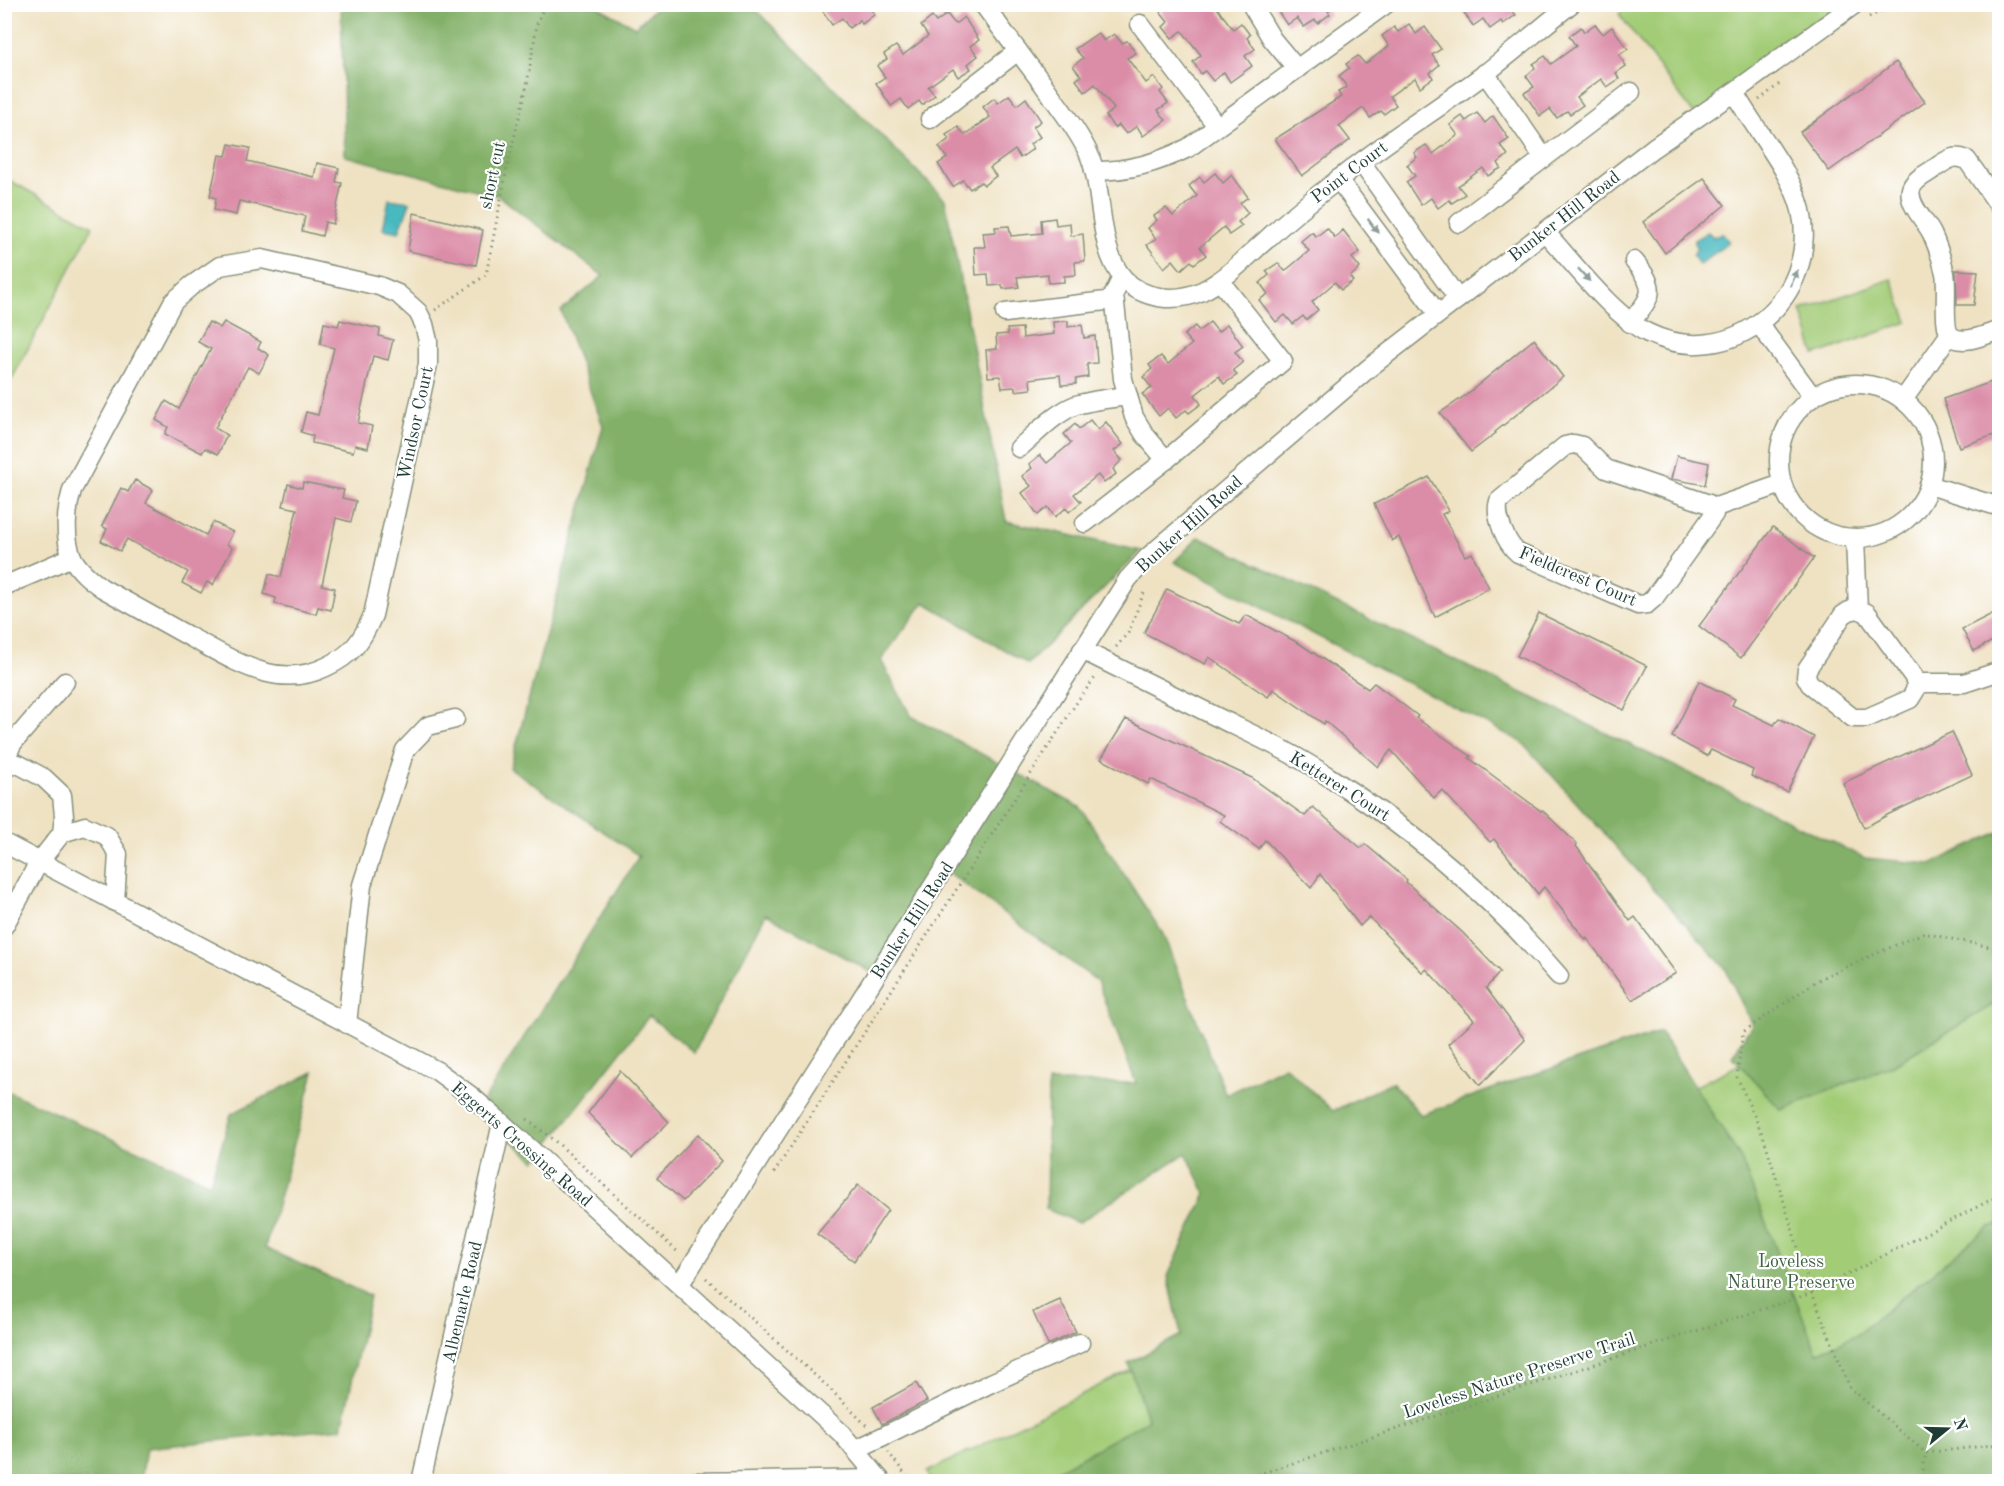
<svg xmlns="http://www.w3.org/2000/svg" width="2004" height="1486" font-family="'Old Standard TT',serif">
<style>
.green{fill:#a3cc77;stroke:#618456;stroke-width:1.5}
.forest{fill:#82b068;stroke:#50764e;stroke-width:1.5}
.water{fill:#49b9c0;stroke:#347b7a;stroke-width:1.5}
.building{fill:#db8da8}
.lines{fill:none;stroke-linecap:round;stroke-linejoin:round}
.minor-casing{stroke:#87907b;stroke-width:21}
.path{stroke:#87907b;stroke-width:3;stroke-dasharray:1.5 4.5;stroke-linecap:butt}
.minor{stroke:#fff;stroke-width:18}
.oneway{fill:#8f9e9a}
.labels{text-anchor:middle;stroke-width:4.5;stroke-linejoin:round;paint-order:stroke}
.street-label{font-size:18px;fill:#1f3d34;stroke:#fff}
.park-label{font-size:18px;fill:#406145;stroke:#fff}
</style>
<rect width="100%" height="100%" fill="#fff"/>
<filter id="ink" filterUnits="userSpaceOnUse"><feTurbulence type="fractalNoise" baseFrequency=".0167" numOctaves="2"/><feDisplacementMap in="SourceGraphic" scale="12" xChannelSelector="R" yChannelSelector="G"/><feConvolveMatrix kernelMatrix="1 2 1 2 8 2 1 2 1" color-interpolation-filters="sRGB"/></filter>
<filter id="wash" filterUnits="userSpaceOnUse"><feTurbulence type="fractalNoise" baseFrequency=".008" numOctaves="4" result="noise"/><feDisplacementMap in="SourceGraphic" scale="24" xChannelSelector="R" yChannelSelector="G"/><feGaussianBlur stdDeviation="1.35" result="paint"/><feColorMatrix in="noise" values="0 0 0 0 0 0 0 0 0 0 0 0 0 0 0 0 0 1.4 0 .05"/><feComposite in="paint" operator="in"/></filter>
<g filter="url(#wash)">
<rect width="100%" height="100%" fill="#efe2c2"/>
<g class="green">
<path d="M1628,4L1852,5L1696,117L1619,14Z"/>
<path d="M5,178L93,226L5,392Z"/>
<path d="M1892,279L1908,322L1815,355L1801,310Z"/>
<path d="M1999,934V1481L932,1482L927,1472Z"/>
</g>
<g class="forest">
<path d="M341,5H595L635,27L659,5H751L945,199L1006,521L1141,551L1028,664L924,602L881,660L911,716L1080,807L1163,934L1226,1095L1285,1066L1333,1111L1392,1082L1421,1115L1517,1080L1660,1032L1740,1157L1817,1353L1856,1335L1989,1227L1999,1224V1481H1038L1148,1420L1128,1363L1181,1335L1168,1276L1206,1194L1186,1153L1078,1223L1046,1209L1048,1082L1136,1083L1097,981L943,869L880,977L766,914L694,1052L649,1016L535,1161L477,1111L639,856L510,768L603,426L561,311L603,276L499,196L345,156Z"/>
<path d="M1199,537L1865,858L1931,864L1999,832V1001L1895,1064L1781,1110L1732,1056L1752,1025L1725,968L1522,742L1174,562Z"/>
<path d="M314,1072L265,1248L370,1296L342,1428L146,1448L141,1481H5V1092L7,1091L210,1183L231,1114Z"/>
</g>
<g class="water">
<path d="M389,199L410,202L399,232L383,229Z"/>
<path d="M1708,232L1713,237L1722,233L1729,242L1699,265L1693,255L1697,248L1694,240Z"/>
</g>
<g id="blocks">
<g class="building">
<path d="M818,4H881L872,11L875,14L862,24L860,20L849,28L842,18L832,25Z"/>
<path d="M1169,4H1214L1233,29L1241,23L1250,35L1247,38L1255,49L1245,56L1252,66L1230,82L1224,72L1213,81L1205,71L1201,74L1193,62L1201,55L1182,31L1172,38L1163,27L1168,22L1160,12Z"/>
<path d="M1273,4H1336L1328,11L1330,14L1318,23L1315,20L1304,27L1297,18L1287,25Z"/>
<path d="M1458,4H1523L1513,12L1516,15L1503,24L1501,21L1490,29L1483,19L1473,26Z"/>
<path d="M947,14L955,24L964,17L979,40L970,46L978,56L968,64L971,69L958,77L953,69L928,87L935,95L922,105L919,101L908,109L901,99L891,106L876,83L885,77L877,66L887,59L884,54L896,46L903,55L928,36L921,26L932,17L936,22Z"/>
<path d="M1409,24L1416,34L1425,27L1441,49L1432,55L1439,65L1430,73L1433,78L1420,87L1415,78L1390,96L1396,105L1384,114L1381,111L1370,118L1363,108L1339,126L1350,140L1302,176L1275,139L1341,97L1338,92L1347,87L1339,76L1349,68L1346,64L1358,56L1365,64L1389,46L1382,36L1394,27L1398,32Z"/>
<path d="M1595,24L1603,34L1612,27L1628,49L1619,55L1626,66L1616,73L1619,79L1607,87L1601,79L1577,97L1583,105L1570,114L1567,111L1557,118L1550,109L1540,116L1524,93L1534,87L1526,76L1535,68L1533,64L1545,56L1551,64L1576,46L1569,36L1581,27L1584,32Z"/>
<path d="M1098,33L1104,41L1114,34L1122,43L1127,41L1136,53L1127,58L1146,83L1154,77L1163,89L1160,92L1168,103L1158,110L1166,120L1143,136L1137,126L1126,134L1119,125L1114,128L1106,116L1114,109L1095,84L1085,92L1076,80L1081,76L1073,66L1083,58L1075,49Z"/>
<path d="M1896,62L1925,102L1829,171L1800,132Z"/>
<path d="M1009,95L1017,105L1026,98L1041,121L1033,127L1040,137L1030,144L1033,149L1020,158L1015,150L990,168L996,176L984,185L981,182L970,189L963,180L953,187L938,164L947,158L939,147L949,139L946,135L958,127L965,135L990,117L983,107L994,98L998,103Z"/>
<path d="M1477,113L1485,123L1493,116L1509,139L1500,145L1508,155L1498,163L1501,168L1488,176L1483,168L1458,186L1465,194L1452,203L1449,200L1438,208L1431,198L1421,205L1406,182L1415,176L1407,165L1417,157L1414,153L1426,145L1433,154L1458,135L1450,125L1462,116L1466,121Z"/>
<path d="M229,144L250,148L247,161L314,177L317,163L339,168L336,182L342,183L333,224L325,222L322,236L302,231L305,216L239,201L236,215L214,210L216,198L210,196L219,155L226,156Z"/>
<path d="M1215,173L1223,183L1232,175L1248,197L1240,203L1248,213L1238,222L1242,226L1229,235L1224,227L1200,247L1206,255L1194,264L1191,261L1181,270L1173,260L1164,268L1147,245L1156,239L1148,228L1157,220L1154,216L1166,208L1173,216L1197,196L1189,186L1200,177L1204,182Z"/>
<path d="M1704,178L1725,205L1665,253L1643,222Z"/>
<path d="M414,213L483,230L476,265L408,251Z"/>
<path d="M1055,218L1056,225L1070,223L1071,236L1083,234L1085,261L1075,262L1076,275L1064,276V282L1048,283V274L1017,277L1019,287L1003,289L1002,285L989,286L988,274L976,275L974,247H985L983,233L996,232L995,227L1009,226L1011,236L1042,233L1041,220Z"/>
<path d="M1327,228L1335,238L1343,230L1360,252L1352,258L1360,268L1350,277L1353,281L1341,290L1335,282L1312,302L1318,310L1306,320L1303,316L1293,324L1285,315L1276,322L1259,300L1268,294L1260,283L1269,275L1266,271L1278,263L1285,271L1309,251L1301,241L1312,232L1316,237Z"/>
<path d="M1956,270L1978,271L1974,305H1957Z"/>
<path d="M340,320L380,329L379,336L393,340L388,360L373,356L358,423L372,426L368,448L355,445L353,452L312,443L313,436L301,432L306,412L318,415L334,348L320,344L324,323L338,326Z"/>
<path d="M1068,321V327L1082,325L1084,338L1095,336L1097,363L1087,364L1088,377L1076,379V384L1061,385L1060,375L1030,379L1031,389L1015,391V387L1002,388L1000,376L988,377L986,350L997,349L996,335L1008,334L1007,329L1022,328L1023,338L1054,334L1053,322Z"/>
<path d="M209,322L220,328L224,322L261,342L258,348L269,355L259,373L248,367L215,428L227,435L218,454L205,448L202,453L165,434L168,427L156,420L166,401L179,409L211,349L198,342Z"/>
<path d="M1210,322L1218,332L1227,324L1243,346L1235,352L1243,362L1233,370L1237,375L1224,384L1219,376L1195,395L1201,404L1189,413L1186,410L1176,418L1168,408L1159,416L1142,394L1152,388L1143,377L1152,369L1149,365L1161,356L1168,364L1192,344L1184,335L1195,326L1199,331Z"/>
<path d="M1534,339L1563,377L1495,432L1496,433L1471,452L1440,413L1466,395Z"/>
<path d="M2000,379V433L1959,447L1943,399Z"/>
<path d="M1090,420L1098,430L1106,422L1123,444L1114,451L1122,460L1113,469L1116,474L1104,483L1098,475L1074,494L1081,502L1069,512L1066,508L1055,517L1048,507L1038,515L1022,493L1031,486L1022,476L1032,468L1029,464L1040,455L1047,463L1071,443L1064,434L1075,424L1079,429Z"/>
<path d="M1677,456L1709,463L1705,485L1671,479Z"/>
<path d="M1429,477L1449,511L1442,514L1465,556L1472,553L1489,588L1435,617L1399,537L1392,541L1374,504Z"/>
<path d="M135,480L153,490L146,503L206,535L213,522L233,532L227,544L232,548L213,585L207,582L201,593L182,583L188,572L127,539L120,551L101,541L107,529L102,526L121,488L128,492Z"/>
<path d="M303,482L344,490L342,498L356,501L351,522L336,518L322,585L335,588L331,610L318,607L316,614L275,604L276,598L264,594L269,574L281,577L297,509L283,506L288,484L302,488Z"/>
<path d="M1773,527L1814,558L1741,658L1699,626Z"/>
<path d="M1167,589L1239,624L1246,615L1300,644L1368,689L1374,683L1418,716L1416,718L1471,756L1469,758L1541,811L1542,810L1577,844L1576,846L1630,921L1635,917L1676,973L1632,1000L1587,938L1586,940L1544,887L1538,894L1494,839L1490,842L1442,790L1434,798L1391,750L1378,767L1325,721L1324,724L1273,689L1268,697L1209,657L1205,664L1144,633Z"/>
<path d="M2000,610V637L1974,651L1962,629Z"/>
<path d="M1539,613L1647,666L1624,710L1517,656Z"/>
<path d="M1699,681L1735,699L1732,705L1774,725L1779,718L1814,737L1787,792L1751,776L1753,770L1711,750L1707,756L1672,737Z"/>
<path d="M1126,719L1252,778L1305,816L1313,807L1361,848L1365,844L1407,880L1406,882L1463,933L1500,972L1486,988L1525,1040L1480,1085L1448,1044L1474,1020L1426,969L1423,973L1369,917L1360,926L1320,874L1311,888L1265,840L1259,849L1220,821L1224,815L1151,779L1148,784L1101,759Z"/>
<path d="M1952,732L1972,775L1889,814L1864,828L1843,783Z"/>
<path d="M620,1071L669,1122L632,1158L588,1113Z"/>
<path d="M698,1134L722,1161L683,1201L657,1178Z"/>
<path d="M858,1185L888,1210L854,1261L817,1234Z"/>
<path d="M1060,1300L1076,1332L1048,1345L1033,1312Z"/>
<path d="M916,1383L927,1401L882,1424L873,1407Z"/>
</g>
</g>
</g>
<g filter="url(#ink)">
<use href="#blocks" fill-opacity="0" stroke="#87907b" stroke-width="1.5"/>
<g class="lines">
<defs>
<g id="minor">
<path d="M983,4C1003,31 1023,58 1043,84C1059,107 1076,127 1088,152C1105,190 1096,246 1123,278C1143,300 1176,303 1202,291C1227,279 1246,257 1266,240C1289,218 1314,198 1339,179C1386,141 1438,109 1486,73C1514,51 1542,27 1571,4"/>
<path d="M1251,4L1272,39L1297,69"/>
<path d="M1140,24L1217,126"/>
<path d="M930,119L1018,51"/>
<path d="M1544,158L1631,92"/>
<path d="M1361,162L1458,299"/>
<path d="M1094,171C1129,171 1157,163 1188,148L1386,4"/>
<path d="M1338,179L1438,314"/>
<path d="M2000,207L1967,160C1953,154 1947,160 1935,168C1927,174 1914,179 1911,189C1907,204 1926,221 1932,234C1938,247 1942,260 1945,273C1948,288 1942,328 1951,336C1963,346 1987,334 2000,330"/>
<path d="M1459,223L1544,158L1485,73"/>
<path d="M1545,232C1572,261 1613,316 1648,333C1730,373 1821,299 1801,210C1791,170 1754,129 1734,92"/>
<path d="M262,259L379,286L398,294L418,312L424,324L428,341V364L373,615C362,641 352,655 326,667C276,691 234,660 190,637C161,621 132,605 102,588C91,580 78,570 72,557C64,537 66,510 72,490L173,302L191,286L220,266Z"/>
<path d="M1122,277L1114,294L1123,379L1134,417L1145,435L1166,460"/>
<path d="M1005,313L1114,300"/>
<path d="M1630,323C1653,295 1658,290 1634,261"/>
<path d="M1759,324L1812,396"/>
<circle cx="1856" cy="461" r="77"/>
<path d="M1903,400L1949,335"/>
<path d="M1574,444L1582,446L1606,469L1709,504L1713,508L1714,514L1654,598L1647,604L1638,605L1518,553C1506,543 1494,516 1499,501L1565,446Z"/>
<path d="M1019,448C1036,434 1055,413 1076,405C1093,400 1111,398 1128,396"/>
<path d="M1929,485L2000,507"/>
<path d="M1713,508L1782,484"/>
<path d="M1085,523L1166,460L1283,361L1220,281"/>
<path d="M1855,538L1858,609"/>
<path d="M4,586L72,557"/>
<path d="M1858,609L1867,613L1913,676L1916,683L1915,691L1910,699L1867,718H1853L1810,684L1806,677L1807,669L1843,615L1849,611Z"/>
<path d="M1082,650C1129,673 1175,696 1221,719C1258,737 1295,754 1329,777C1416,832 1492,898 1559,976"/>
<path d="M1916,683H1964L2000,671"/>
<path d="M4,763L12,744L65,682"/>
<path d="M4,767L18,764L44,778L62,795L64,816L62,833L39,862L4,926"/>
<path d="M62,833L85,826L107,836L118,854L115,902"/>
<path d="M4,843L396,1049L437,1071L471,1096L502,1123L841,1433L882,1482"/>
<path d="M347,1024L362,885L405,750L428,726L455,719"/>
<path d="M680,1284L1128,579L1148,557L1369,368L1653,148L1734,92L1855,4"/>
<path d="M855,1450L991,1383L1080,1343"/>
<path d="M421,1482L502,1123"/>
<path d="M693,1482L880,1479"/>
</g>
</defs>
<use href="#minor" class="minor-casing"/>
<g class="path">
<path d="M1083,4L1086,6L1091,4"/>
<path d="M1869,17L1897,4"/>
<path d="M1759,100L1782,82"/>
<path d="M435,310L486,275L508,163L526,90L537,24L545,4"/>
<path d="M1116,647L1128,633L1145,590"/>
<path d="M2000,949L1923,933L1821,978L1743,1032L1737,1077L1764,1138L1812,1293L1850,1388L1926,1453L2000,1444"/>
<path d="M527,1119L562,1147L679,1253"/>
<path d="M774,1173L1079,699L1097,675"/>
<path d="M706,1278L828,1387L867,1426"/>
<path d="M888,1452L911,1482"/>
<path d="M1235,1482L1812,1293L2000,1195"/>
<path d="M1921,1482L1926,1453"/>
</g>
<use href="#minor" class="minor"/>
</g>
<defs><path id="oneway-solid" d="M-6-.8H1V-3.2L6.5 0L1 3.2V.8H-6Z" transform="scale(1.5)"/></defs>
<g class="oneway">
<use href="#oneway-solid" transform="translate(1373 226) rotate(54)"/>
<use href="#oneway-solid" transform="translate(1584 275) rotate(48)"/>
<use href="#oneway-solid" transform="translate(1794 278) rotate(-67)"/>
</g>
</g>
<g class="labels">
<g class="street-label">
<text transform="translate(1349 172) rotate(-37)" y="6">Point Court</text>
<text transform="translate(492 175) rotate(-78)" y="6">short cut</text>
<text transform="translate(1564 216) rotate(-38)" y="6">Bunker Hill Road</text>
<text transform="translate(415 423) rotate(-78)" y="6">Windsor Court</text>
<text transform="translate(1189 524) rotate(-42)" y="6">Bunker Hill Road</text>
<text transform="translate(1578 576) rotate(23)" y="6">Fieldcrest Court</text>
<text transform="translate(1340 786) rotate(32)" y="6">Ketterer Court</text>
<text transform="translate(912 920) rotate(-57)" y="6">Bunker Hill Road</text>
<text transform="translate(522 1144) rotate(41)" y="6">Eggerts Crossing Road</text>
<text transform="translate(462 1302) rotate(-77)" y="6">Albemarle Road</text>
<text transform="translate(1519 1375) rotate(-18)" y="6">Loveless Nature Preserve Trail</text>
</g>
<g class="park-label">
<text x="1791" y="1267">Loveless<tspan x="1791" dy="21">Nature Preserve</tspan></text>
</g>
</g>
<rect width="2004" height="1486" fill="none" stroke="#fff" stroke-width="24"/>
<g transform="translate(1947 1429) rotate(71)" stroke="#ffffff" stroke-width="4.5" paint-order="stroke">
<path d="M0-4.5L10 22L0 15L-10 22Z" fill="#1f3d34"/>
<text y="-9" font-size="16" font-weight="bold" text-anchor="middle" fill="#1f3d34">N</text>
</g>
</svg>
